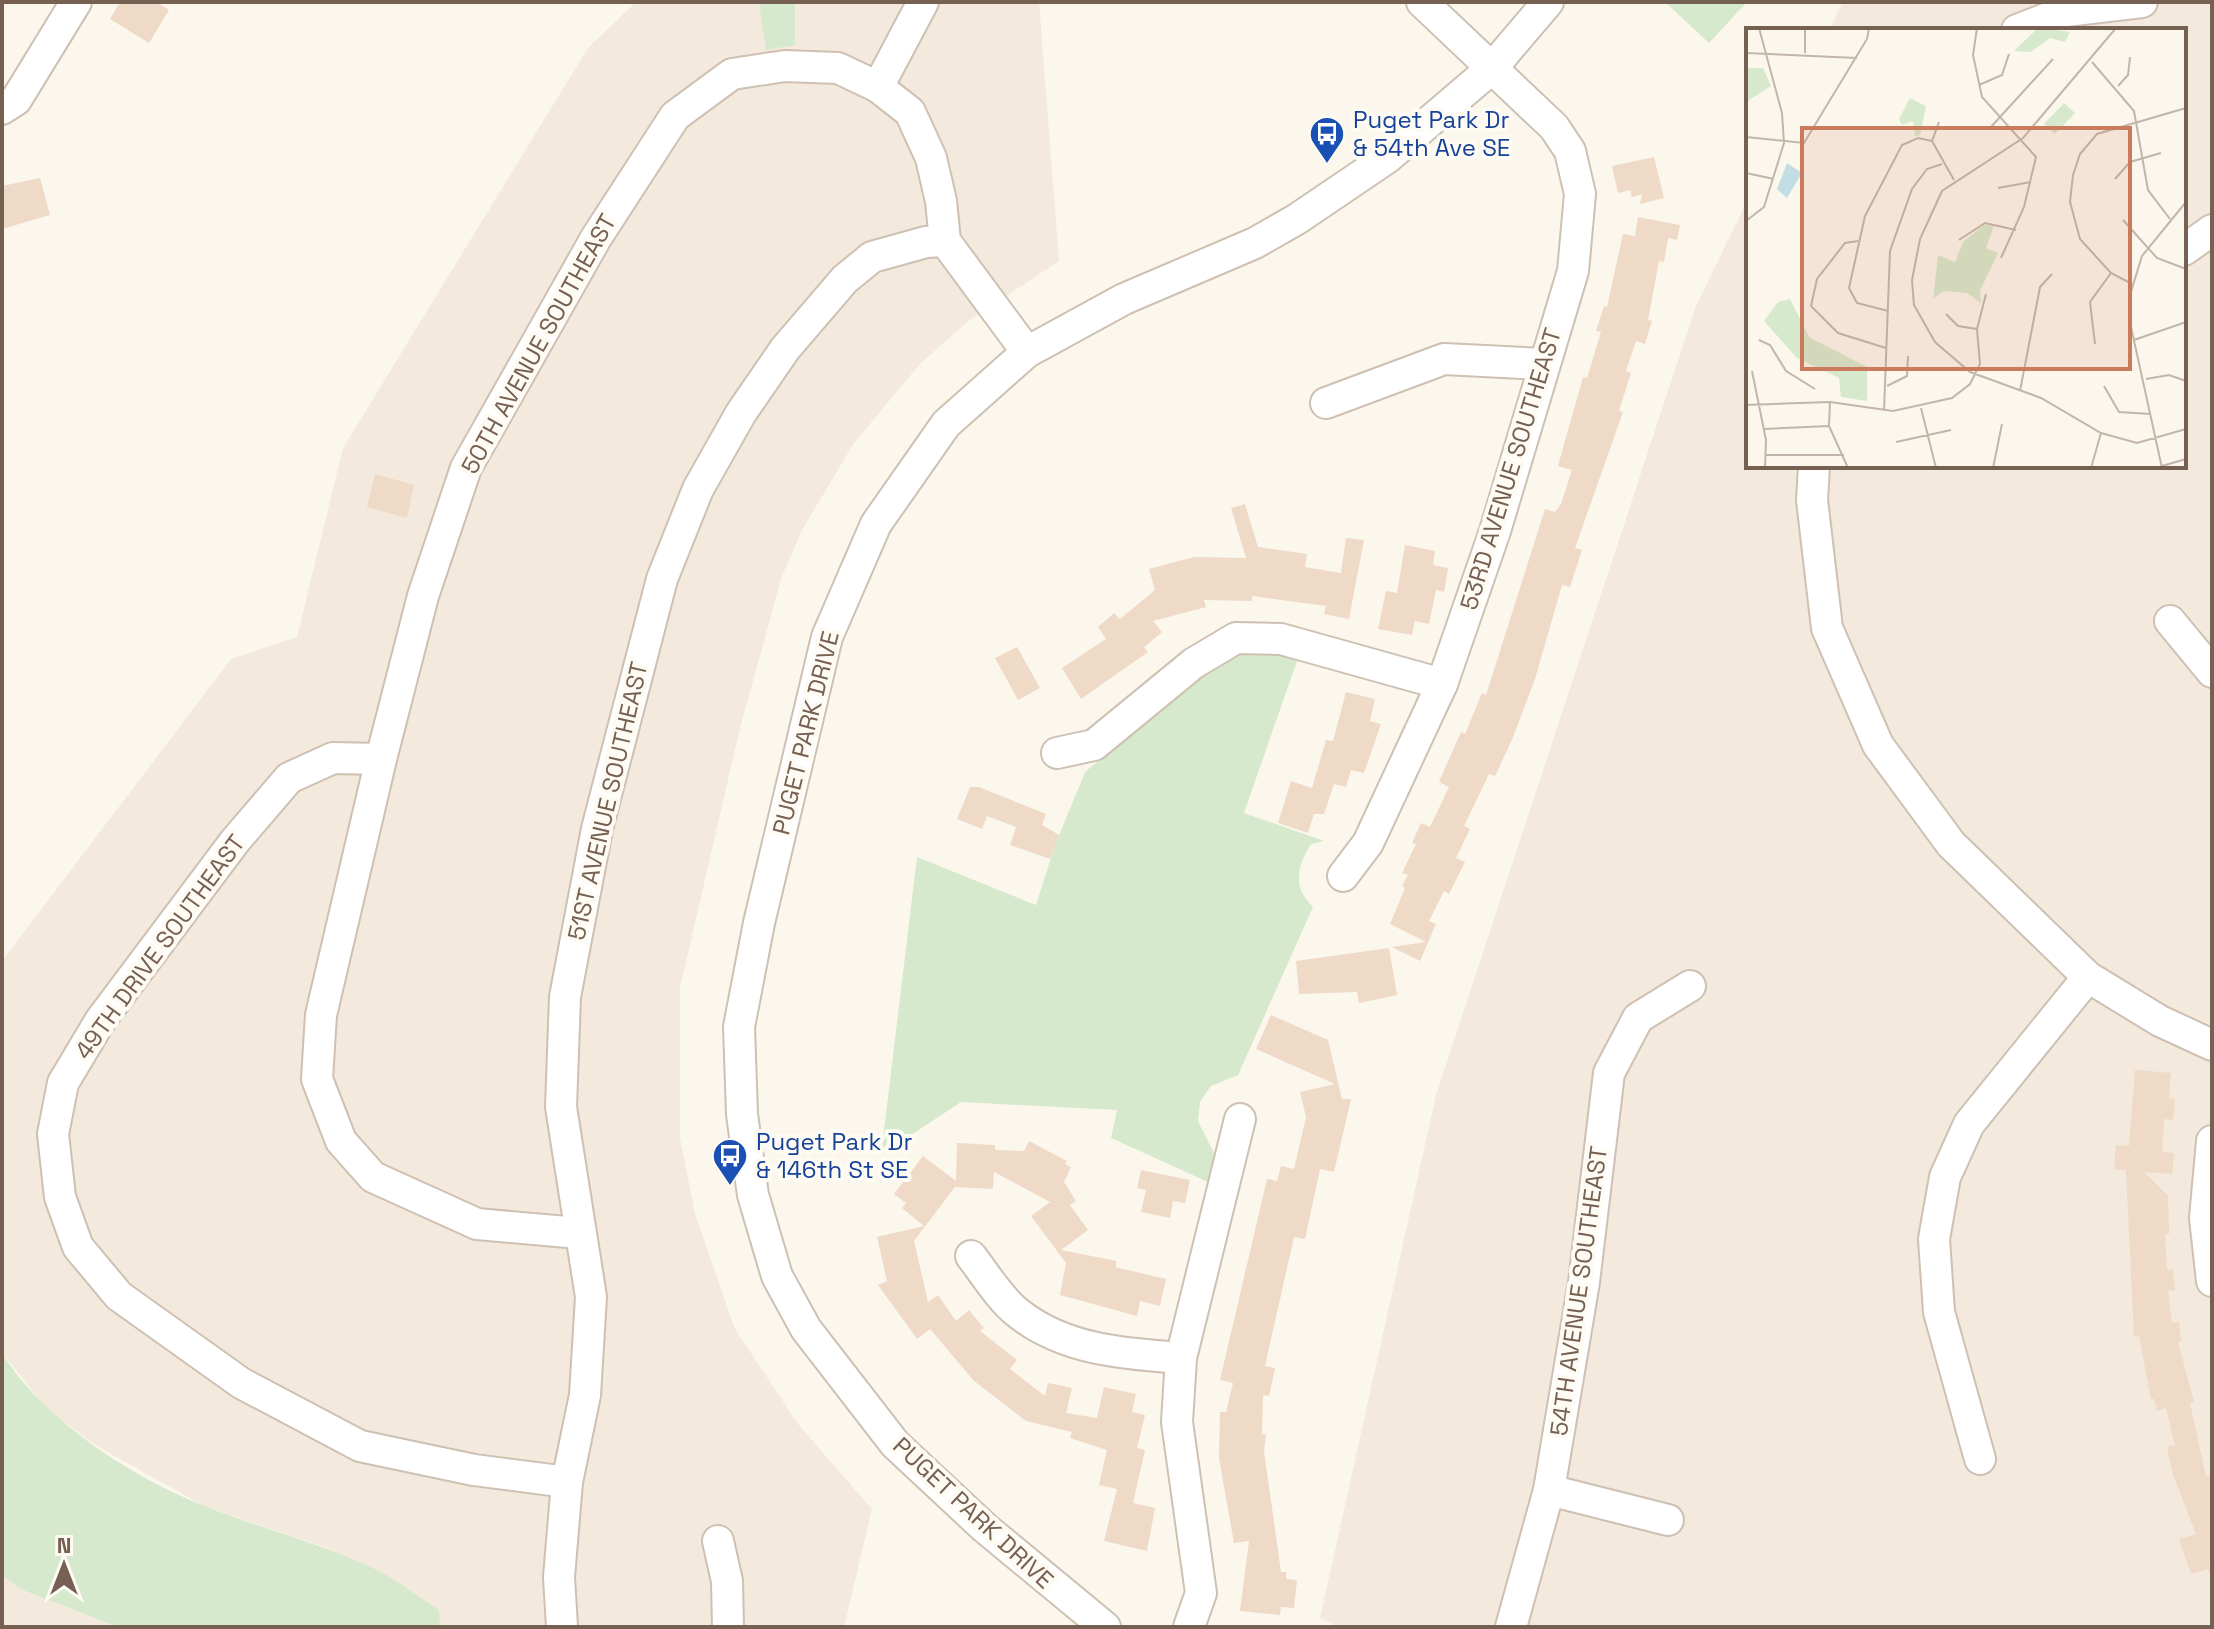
<svg xmlns="http://www.w3.org/2000/svg" width="2214" height="1629" font-family="'Space Grotesk',sans-serif">
<style>
.residential{fill:#f3e9dc}
.green{fill:#d6e9cc}
.building{fill:#efd9c7}
.lines{fill:none;stroke-linecap:round;stroke-linejoin:round}
.minor-casing{stroke:#cec0b3;stroke-width:34}
.minor{stroke:#fff;stroke-width:30}
.labels{text-anchor:middle;stroke-width:8;stroke-linejoin:round;paint-order:stroke}
.transit-label{font-size:24px;fill:#164399;stroke:#fefbf4;text-anchor:start}
.street-label{font-size:24px;fill:#766051;stroke:#fefbf4}
.inset-road{fill:none;stroke:#c2b6aa;stroke-width:2}
.view{fill:#cb7b5c;fill-opacity:0.15;stroke:#cb7b5c;stroke-width:4}
.inset-edge{fill:none;stroke:#766051;stroke-width:4}
</style>
<rect width="100%" height="100%" fill="#fcf7ed"/>
<g class="residential">
<path d="M636,2H1039L1059,261L967,322L919,365L854,443L802,530L782,576L740,728L680,988V1138L695,1214L735,1329L798,1424L872,1509L844,1627H440L438,1610L375,1569L319,1545L204,1506L95,1445L47,1409L2,1353V961L231,659L297,637L343,448L588,48Z"/>
<path d="M1843,2H2212V1627H1339L1320,1618L1436,1095L1696,306L1748,199V466H2184V30H1829Z"/>
<path d="M2,1575L20,1589L118,1627H2Z"/>
</g>
<g class="green">
<path d="M759,2H795V45L766,50Z"/>
<path d="M1665,2H1747L1709,43Z"/>
<path d="M1272,648L1298,658L1244,813L1324,841L1311,844C1297,866 1292,887 1313,907L1238,1075L1211,1086L1200,1102L1198,1121L1214,1153L1208,1182L1111,1138L1117,1110L961,1102L881,1155L917,857L1036,905L1055,845L1085,772L1210,666L1229,655Z"/>
<path d="M2,1353C42,1419 133,1478 205,1506C260,1528 317,1542 371,1567C395,1578 417,1596 439,1610L440,1627H118L20,1589L2,1575Z"/>
</g>
<g class="building">
<path d="M120,2H157L169,10L149,43L110,19Z"/>
<path d="M1654,157L1664,198L1640,204L1642,194L1632,197L1630,190L1618,193L1612,166Z"/>
<path d="M40,178L50,215L2,229V186Z"/>
<path d="M1638,217L1680,225L1677,240L1668,238L1664,262L1659,261L1648,320L1652,321L1645,344L1636,341L1626,371L1631,373L1619,411L1623,412L1575,548L1582,550L1570,587L1562,585L1535,679L1512,740L1495,776L1489,774L1464,826L1470,829L1456,858L1465,862L1449,894L1444,891L1429,921L1436,924L1420,961L1392,947L1426,942L1390,924L1405,888L1402,886L1408,875L1402,873L1416,844L1412,843L1421,823L1430,827L1449,787L1439,782L1461,732L1465,734L1482,693L1486,695L1545,509L1555,512L1561,504L1572,470L1558,466L1566,437L1583,377L1587,378L1601,332L1596,331L1604,306L1607,307L1623,234L1635,236Z"/>
<path d="M375,474L414,485L407,518L367,507Z"/>
<path d="M1245,504L1258,547L1307,554L1305,567L1341,573L1346,538L1364,540L1349,619L1324,614L1326,606L1252,596V601L1204,600L1206,607L1153,621L1162,632L1144,647L1148,652L1081,699L1062,668L1106,639L1098,627L1114,613L1120,619L1155,590L1149,569L1194,557L1246,558L1231,508Z"/>
<path d="M1405,545L1435,551L1433,565L1448,568L1444,592L1436,590L1429,624L1415,621L1412,635L1378,629L1386,591L1397,593Z"/>
<path d="M1017,647L1040,688L1018,700L995,658Z"/>
<path d="M1346,692L1375,699L1370,721L1381,724L1364,773L1351,770L1346,787L1334,784L1324,814H1314L1308,833L1278,823L1291,781L1312,788L1326,740L1333,741Z"/>
<path d="M970,787H979L1046,814L1042,825L1059,835L1050,859L1010,845L1016,827L987,816L982,829L957,819Z"/>
<path d="M1389,948L1397,995L1359,1003L1357,992L1299,994L1296,961Z"/>
<path d="M1271,1015L1328,1040L1342,1099H1351L1334,1172L1320,1169L1305,1239L1294,1237L1265,1366L1275,1368L1269,1396L1263,1395L1262,1434H1266L1264,1451L1281,1572H1286V1579L1297,1580L1294,1608L1281,1607L1280,1615L1240,1611L1249,1541L1234,1543L1219,1458L1220,1412H1226L1233,1383L1220,1380L1267,1179L1277,1181L1281,1166L1294,1169L1306,1117L1300,1092L1335,1084L1256,1049Z"/>
<path d="M2135,1070L2171,1073L2169,1098L2175,1099L2173,1120L2164,1119L2162,1152L2174,1153L2172,1174L2144,1172L2168,1196L2169,1234H2165L2167,1270L2173,1269L2175,1290L2168,1291L2172,1323L2179,1322L2181,1342H2178L2194,1402L2190,1403L2206,1477L2212,1475L2209,1574L2208,1569L2191,1574L2179,1539L2196,1534L2172,1472L2167,1447L2175,1445L2166,1408L2157,1411L2154,1399H2151L2139,1336L2134,1337L2126,1170L2114,1169L2116,1145L2129,1146Z"/>
<path d="M1029,1141L1067,1161L1065,1164L1071,1167L1064,1182L1076,1201L1070,1205L1088,1230L1061,1250L1117,1261L1115,1267L1166,1279L1160,1306L1140,1301L1137,1316L1060,1295L1066,1263L1031,1216L1050,1202L994,1172L993,1189L955,1187L914,1241L928,1302L938,1295L956,1321L969,1310L984,1328L980,1331L1017,1360L1010,1369L1045,1396L1048,1383L1072,1388L1066,1413L1097,1418L1104,1387L1136,1394L1132,1412L1145,1415L1137,1448L1145,1450L1133,1503L1155,1508L1147,1551L1104,1541L1117,1489L1099,1485L1107,1450L1070,1438L1072,1432L1026,1421L974,1381L930,1329L917,1339L878,1285L887,1281L877,1237L924,1226L902,1208L906,1203L894,1194L923,1156L956,1181L957,1143L995,1145V1150L1024,1151Z"/>
<path d="M1141,1170L1190,1180L1185,1203L1173,1201L1170,1218L1141,1212L1146,1190L1137,1188Z"/>
</g>
<g class="lines">
<defs>
<g id="minor">
<path d="M2017,30L2066,11L2142,2"/>
<path d="M878,87L910,112L931,158L941,201L945,241L1027,352"/>
<path d="M2,109L16,100L76,2"/>
<path d="M2184,250L2212,230"/>
<path d="M1326,403L1444,359L1543,364"/>
<path d="M1814,466L1812,500L1827,628L1878,745L1951,844L2088,977L2160,1021L2212,1045"/>
<path d="M2170,621L2212,672"/>
<path d="M1057,753L1094,745L1194,663L1236,638L1281,639L1442,684"/>
<path d="M381,759L333,758L289,778L235,841L100,1021L63,1083L53,1134L60,1197L78,1247L119,1296L241,1383L360,1446L474,1470L567,1482"/>
<path d="M1343,876L1368,843L1442,684L1495,531L1573,271L1580,194L1570,151L1554,127L1422,2"/>
<path d="M2212,1141L2205,1218L2212,1281"/>
<path d="M578,1233L477,1224L373,1177L341,1141L317,1079L321,1015L381,759L423,596L466,468L596,238L675,116L732,74L785,66L838,68L878,87L923,2"/>
<path d="M971,1256C985,1274 1000,1299 1018,1313C1064,1350 1125,1354 1181,1358"/>
<path d="M1980,1459L1939,1312L1934,1239L1945,1177L1969,1124L2088,977"/>
<path d="M1549,1490L1668,1520"/>
<path d="M718,1541L727,1581L728,1627"/>
<path d="M562,1627L559,1577L567,1482L585,1395L591,1297L561,1107L565,997L597,829L662,579L698,489L741,413L785,349L845,279L872,257L926,242L945,241"/>
<path d="M1105,1627L985,1528L895,1444L806,1329L777,1276L753,1195L742,1114L739,1027L759,923L827,637L876,524L946,424L1027,352L1124,299L1255,243L1297,219L1387,158L1492,68L1548,2"/>
<path d="M1189,1627L1201,1593L1177,1422L1181,1358L1240,1119"/>
<path d="M1511,1627L1549,1490L1584,1282L1609,1073L1638,1018L1690,986"/>
</g>
</defs>
<use href="#minor" class="minor-casing"/>
<use href="#minor" class="minor"/>
</g>
<defs>
<symbol id="bus-pin" viewBox="-11 -11 22 30"><path d="M0 17L-7.5 6A9.5 9.5 0 1 1 7.5 6Z" fill="#1a4fb4" stroke="#fefbf4"/><path d="M-5-6H5V4H4V6H2V4H-2V6H-4V4H-5ZM-3.5-4V0h7V-4ZM-3.5 1.2v1.5H-2V1.2ZM2 1.2v1.5H3.5V1.2Z" fill="#fff"/></symbol>
</defs>
<g fill-rule="evenodd">
<use href="#bus-pin" x="1307" y="114" width="40" height="54"/>
<use href="#bus-pin" x="710" y="1136" width="40" height="54"/>
</g>
<g class="labels">
<g class="transit-label">
<text x="1353" y="128">Puget Park Dr<tspan x="1353" dy="28">&amp; 54th Ave SE</tspan></text>
<text x="756" y="1150">Puget Park Dr<tspan x="756" dy="28">&amp; 146th St SE</tspan></text>
</g>
<g class="street-label">
<text transform="translate(539 344) rotate(-61)" y="8">50TH AVENUE SOUTHEAST</text>
<text transform="translate(1511 469) rotate(-73)" y="8">53RD AVENUE SOUTHEAST</text>
<text transform="translate(806 733) rotate(-76)" y="8">PUGET PARK DRIVE</text>
<text transform="translate(608 801) rotate(-77)" y="8">51ST AVENUE SOUTHEAST</text>
<text transform="translate(160 947) rotate(-54)" y="8">49TH DRIVE SOUTHEAST</text>
<text transform="translate(1579 1291) rotate(-82)" y="8">54TH AVENUE SOUTHEAST</text>
<text transform="translate(973 1513) rotate(43)" y="8">PUGET PARK DRIVE</text>
</g>
</g>
<g transform="translate(1746 28)">
<rect width="440" height="440" fill="#fcf7ed"/>
<path d="M292,0L324,4L319,14L304,10L285,24L268,23ZM0,40H17L25,58L3,72L0,81ZM164,70L180,78L174,107L169,108L167,93L156,97L153,91ZM318,75L329,85L309,106L298,96ZM238,197L248,198L240,220L252,225L234,263L235,275L221,265L198,263L187,271L192,227L209,234L217,214ZM44,271L63,309L121,339V373L95,369L93,350L51,330L18,293L32,274Z" fill="#d6e9cc"/>
<path d="M41,135L56,145L41,170L31,161Z" fill="#c2dee4"/>
<path class="inset-road" d="M59,0V25M231,0L227,27L236,69L290,129L278,179L255,230M370,0L277,110L196,163L174,211L166,252L168,277L189,314L224,344L295,370L355,405L391,415L440,401M0,25L111,30M346,34L388,83L402,162L424,191M233,57L256,47L263,26M372,58L382,47L384,29M244,100L307,31M0,109L58,115L121,11L123,0M186,113L208,152M0,145L28,151M369,151L384,134L415,125M252,160L285,154M377,192L411,230L440,241M0,193L18,179L38,115L36,85L13,0M213,212L239,195L270,202M112,213L99,215L71,251L65,278L92,305L140,320M386,256L365,245L334,211L324,174L327,147L334,126L351,106L440,80M142,283L111,275L103,260L119,188L156,117L172,110L186,113L193,94M200,286L212,298L231,301M13,312L24,317L40,343L69,361M388,312L440,294M349,316L344,274L365,245M6,343L20,412L19,440M400,351L423,347L440,353M141,358L161,348L162,328M358,358L373,384L405,386M274,363L294,259L306,246M84,374L83,398L102,440M0,377L84,374L147,383L206,370L224,356L234,336L231,301L240,266M175,380L190,440M138,383L144,223L166,161L181,141L196,136M18,401L83,398M150,414L205,402M20,427H98M416,438L440,431M247,440L256,396M345,440L355,405M416,440L385,299L384,267L396,228L440,174"/>
<path class="view" d="M56,100H384V341H56Z"/>
<rect width="440" height="440" class="inset-edge"/>
</g>
<rect width="2214" height="1629" fill="none" stroke="#766051" stroke-width="8"/>
<g transform="translate(64 1565)" stroke="#fefbf4" stroke-width="6" paint-order="stroke">
<path d="M0-6L14 30L0 20L-14 30Z" fill="#766051"/>
<text y="-12" font-size="22" font-weight="bold" text-anchor="middle" fill="#766051">N</text>
</g>
</svg>
